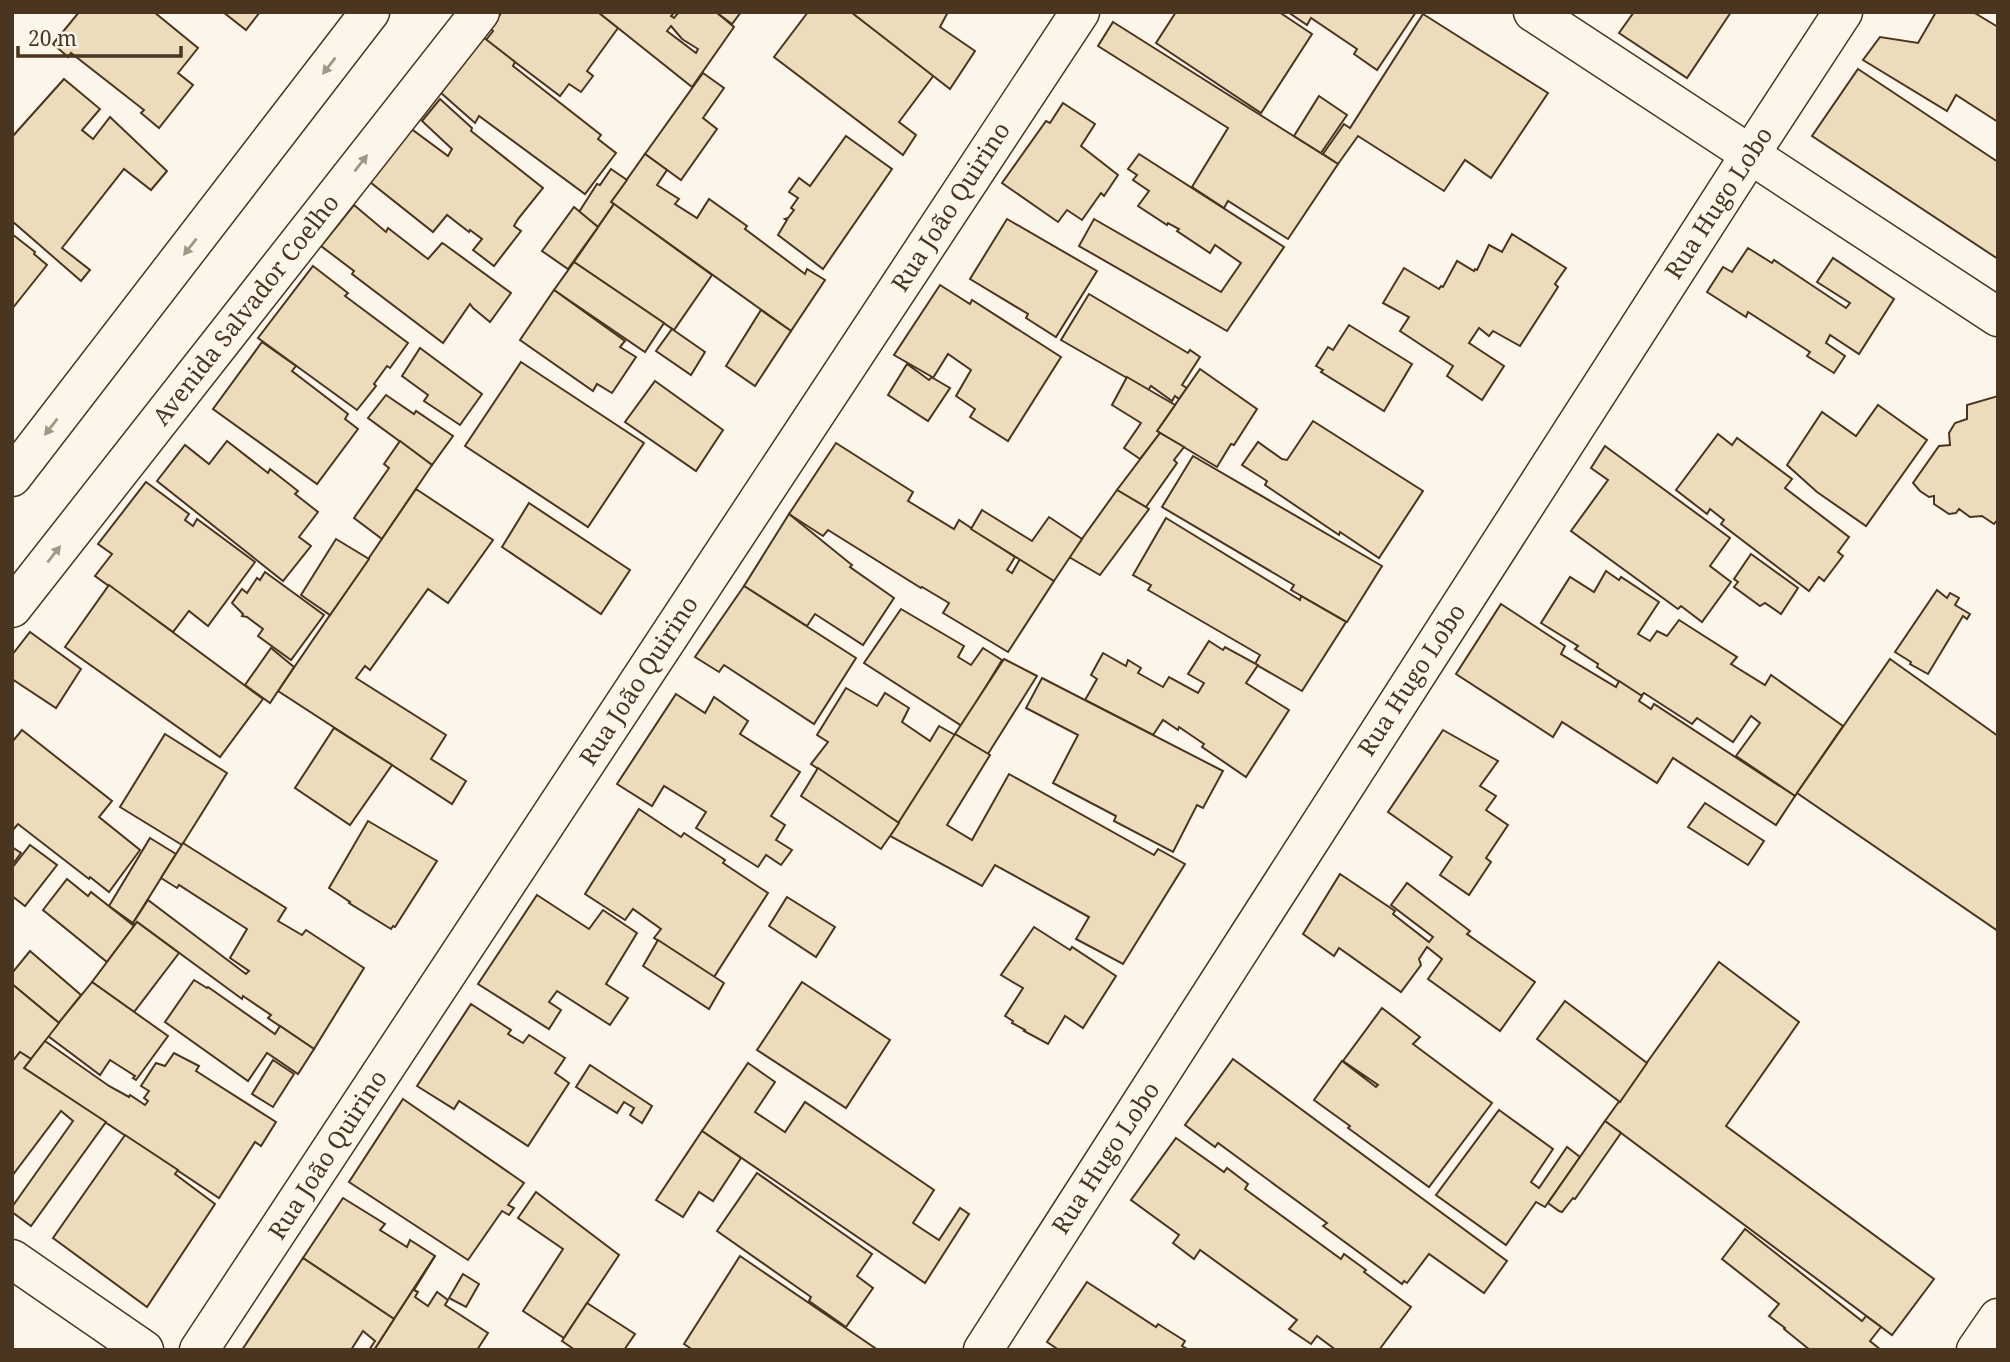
<svg xmlns="http://www.w3.org/2000/svg" width="2010" height="1362" font-family="'Noto Serif',serif">
<style>
.building{fill:#ecdcbc;stroke:#4a3520;stroke-width:2;fill-rule:evenodd}
.lines{fill:none;stroke-linecap:round;stroke-linejoin:round}
.street-casing{stroke:#4a3520;stroke-width:41}
.street{stroke:#fbf6e9;stroke-width:38}
.oneway{fill:#a29684}
.labels{text-anchor:middle;stroke-width:5;stroke-linejoin:round;paint-order:stroke}
.street-label{font-size:24px;fill:#4a3520;stroke:#fbf6e9}
</style>
<rect width="100%" height="100%" fill="#fbf6e9"/>
<g class="building">
<path d="M79,12H154L198,48L178,73L193,85L159,128L141,113L144,110L71,53L68,57L53,44Z"/>
<path d="M223,12H260L246,30Z"/>
<path d="M502,12H598L618,28L587,71L593,76L581,92L569,84L560,96L486,40L493,31L490,28Z"/>
<path d="M598,12H675L671,16L674,18L679,12H716L734,27L692,87ZM671,26L682,39L698,49L696,53L667,31Z"/>
<path d="M716,12H741L732,24Z"/>
<path d="M808,12H851L934,75L899,122L916,135L903,155L774,57Z"/>
<path d="M851,12H948L940,27L975,51L950,89Z"/>
<path d="M1176,12H1279L1312,34L1261,113L1156,43Z"/>
<path d="M1288,12H1416L1377,70L1354,54L1357,49L1311,18L1307,25Z"/>
<path d="M1634,12H1731L1687,78L1619,33Z"/>
<path d="M1936,12H1973L1998,27V122L1956,95L1947,111L1863,60L1880,37L1918,43Z"/>
<path d="M1423,14L1548,93L1491,178L1465,160L1444,191L1358,136L1338,164L1323,154L1344,124L1350,128Z"/>
<path d="M1113,22L1338,164L1288,239L1228,201L1224,208L1192,187L1228,128L1098,46Z"/>
<path d="M483,37L515,62L513,66L601,135L598,139L616,153L585,194L479,116L475,123L440,92Z"/>
<path d="M1858,69L1998,162V259L1812,136Z"/>
<path d="M703,73L724,88L703,118L717,129L681,180L645,154Z"/>
<path d="M64,79L100,109L82,130L93,139L110,117L167,171L151,190L124,169L62,248L90,270L81,281L12,221V137Z"/>
<path d="M1319,96L1347,115L1321,153L1294,136Z"/>
<path d="M440,99L472,128L471,131L543,188L518,219L514,226L521,231L494,266L473,250L482,239L470,230L469,232L447,215L433,232L370,182L410,128L448,156L452,149L422,121Z"/>
<path d="M1063,103L1095,124L1081,146L1118,175L1104,196L1101,193L1082,220L1067,210L1058,222L1002,183L1046,121L1050,123Z"/>
<path d="M846,136L892,169L823,269L778,235L787,220L785,219L788,218L794,210L791,208L798,198L789,192L799,178L810,186Z"/>
<path d="M645,154L667,170L657,185L679,199L675,204L697,218L709,199L747,226L745,229L805,274L807,269L825,280L791,331L611,202Z"/>
<path d="M1139,154L1284,247L1227,331L1079,246L1094,219L1221,292L1241,263L1215,245L1210,253L1177,231L1179,229L1168,223L1167,225L1138,206L1149,191L1133,180L1137,175L1128,169Z"/>
<path d="M611,169L627,180L611,202L614,204L598,227L579,212L597,184L600,185Z"/>
<path d="M614,204L712,275L674,330L574,262Z"/>
<path d="M354,205L386,232L388,228L428,259L442,243L444,244L511,293L490,322L473,308L470,304L443,343L352,274L354,271L321,246Z"/>
<path d="M574,207L598,227L568,269L542,251Z"/>
<path d="M1007,219L1097,271L1056,337L1026,318L1028,314L970,279Z"/>
<path d="M12,234L35,252L34,254L47,265L12,309Z"/>
<path d="M1512,234L1566,268L1555,284L1558,287L1520,346L1493,331L1489,336L1479,328L1469,343L1504,366L1482,400L1447,376L1453,366L1400,331L1409,317L1383,303L1404,268L1439,289L1441,286L1443,287L1457,261L1474,271L1475,269L1477,270L1489,245L1502,252Z"/>
<path d="M1748,248L1772,263L1774,260L1846,308L1850,303L1817,282L1833,258L1894,299L1859,354L1830,335L1826,343L1845,356L1834,373L1807,356L1810,352L1748,312L1746,317L1707,292L1723,267L1732,272Z"/>
<path d="M574,262L664,323L645,352L554,290Z"/>
<path d="M313,266L348,293L345,296L408,343L390,368L387,366L374,384L376,386L357,410L258,338Z"/>
<path d="M940,285L970,304L972,300L1061,357L1008,441L970,417L975,409L956,396L971,370L948,354L933,378L950,388L928,421L888,395L907,364L929,380L932,377L894,355Z"/>
<path d="M554,290L625,341L620,347L636,357L612,393L597,384L593,391L520,340Z"/>
<path d="M1089,294L1188,353L1190,350L1200,357L1182,385L1187,388L1179,399L1175,396L1172,401L1151,386L1148,390L1061,340Z"/>
<path d="M761,310L791,331L755,386L726,366Z"/>
<path d="M1349,325L1412,364L1384,411L1321,372L1323,370L1316,366L1328,347L1333,350Z"/>
<path d="M672,329L705,352L691,375L656,351Z"/>
<path d="M262,342L296,366L292,371L348,414L345,419L358,429L317,484L213,409Z"/>
<path d="M420,348L482,394L460,425L424,401L428,395L402,376Z"/>
<path d="M521,362L644,443L588,527L465,446Z"/>
<path d="M1200,369L1257,409L1234,445L1231,444L1217,467L1157,431Z"/>
<path d="M1127,377L1175,405L1157,431L1160,433L1140,459L1124,448L1141,423L1112,405Z"/>
<path d="M655,381L723,430L696,471L625,422Z"/>
<path d="M386,395L414,414L416,411L453,436L432,465L368,418Z"/>
<path d="M1998,396V519L1994,524L1982,516L1970,517L1959,509L1956,513L1949,514L1934,504V496L1929,497L1920,491L1913,483L1939,446L1950,445L1949,433L1955,423L1967,419V405Z"/>
<path d="M1878,405L1927,440L1866,526L1817,492L1787,465L1822,412L1856,436Z"/>
<path d="M1313,421L1423,491L1379,558L1340,532L1339,535L1265,485L1267,481L1242,465L1258,442L1282,459L1287,460Z"/>
<path d="M1160,433L1184,447L1174,460L1177,463L1146,507L1117,490Z"/>
<path d="M1718,434L1732,445L1737,438L1792,479L1785,488L1849,537L1838,552L1843,556L1824,581L1819,577L1809,591L1721,524L1724,520L1710,509L1707,514L1676,490Z"/>
<path d="M227,441L268,473L270,469L298,491L295,494L318,512L299,537L311,546L283,581L157,481L185,445L209,464Z"/>
<path d="M400,441L432,465L382,539L354,518L389,468L384,464Z"/>
<path d="M836,443L913,492L908,501L954,529L959,520L1015,557L1007,570L1012,573L1020,559L1054,581L1008,652L943,613L949,603L922,587L921,588L828,530L823,536L789,514Z"/>
<path d="M1605,446L1730,538L1710,566L1731,582L1702,622L1681,606L1678,609L1571,531L1608,480L1591,468Z"/>
<path d="M1193,456L1382,566L1347,622L1291,590L1294,585L1162,507Z"/>
<path d="M146,482L189,514L185,520L193,526L197,519L255,562L208,626L189,611L173,632L95,576L112,554L98,544Z"/>
<path d="M416,489L493,540L448,603L428,589L370,670L365,666L356,678L446,735L431,759L466,781L452,804L278,691Z"/>
<path d="M1117,490L1149,509L1100,575L1069,557Z"/>
<path d="M529,503L630,570L601,614L502,547Z"/>
<path d="M982,510L1032,541L1049,517L1082,539L1054,581L971,529Z"/>
<path d="M789,514L852,565L850,567L894,598L863,645L815,614L807,626L744,586Z"/>
<path d="M1166,518L1300,600L1301,596L1346,622L1302,691L1255,664L1260,655L1148,590L1151,585L1133,575Z"/>
<path d="M336,539L369,559L330,615L301,595Z"/>
<path d="M1751,554L1798,588L1781,614L1765,603L1760,606L1734,587L1738,582L1734,579Z"/>
<path d="M1606,571L1619,580L1621,577L1659,602L1638,634L1650,641L1657,631L1667,636L1679,620L1737,657L1731,664L1765,685L1771,675L1843,726L1795,796L1736,756L1760,723L1751,716L1733,742L1697,718L1692,724L1644,693L1641,696L1597,667L1598,664L1575,649L1578,646L1541,623L1570,577L1594,592Z"/>
<path d="M265,572L324,615L291,660L258,636L263,629L247,617L242,616L243,614L232,603L242,589L247,593L257,578L260,580Z"/>
<path d="M109,585L263,699L220,757L65,647Z"/>
<path d="M744,586L856,658L814,724L724,665L719,672L695,657Z"/>
<path d="M1937,590L1947,598L1950,593L1959,598L1955,605L1970,614L1967,619L1963,616L1928,674L1910,664L1911,662L1895,652Z"/>
<path d="M1501,604L1565,646L1561,654L1616,687L1619,681L1642,696L1639,701L1651,709L1654,704L1795,796L1776,825L1673,758L1657,783L1562,722L1553,737L1456,674Z"/>
<path d="M901,609L964,646L958,657L971,665L983,648L1002,660L962,726L864,663Z"/>
<path d="M30,632L81,669L56,708L12,679V655Z"/>
<path d="M1209,641L1223,650L1225,647L1258,665L1246,683L1289,710L1246,777L1202,747L1204,744L1179,727L1178,730L1163,720L1153,735L1085,700L1097,679L1091,675L1103,653L1126,666L1128,660L1141,668L1138,673L1163,687L1169,677L1198,693L1204,683L1188,674Z"/>
<path d="M271,648L294,667L270,703L245,685Z"/>
<path d="M1004,659L1037,676L988,754L955,734Z"/>
<path d="M1890,659L1998,736V931L1797,793Z"/>
<path d="M1042,678L1223,771L1203,808L1197,805L1173,852L1114,821L1116,816L1053,783L1078,735L1026,708Z"/>
<path d="M846,688L877,706L885,693L909,708L902,722L930,741L939,726L955,735L900,824L811,764L828,742L817,735Z"/>
<path d="M676,694L705,713L714,697L748,721L740,734L800,772L771,816L785,825L776,840L792,850L781,865L766,855L758,867L696,828L706,812L664,786L652,806L617,784Z"/>
<path d="M334,728L392,765L350,825L295,788Z"/>
<path d="M22,730L112,801L99,817L140,850L109,892L90,877L89,879L18,824L12,831V742Z"/>
<path d="M1443,730L1498,761L1480,786L1496,796L1486,810L1508,825L1486,858L1491,862L1469,895L1440,875L1452,857L1388,812Z"/>
<path d="M165,734L227,773L182,845L120,807Z"/>
<path d="M955,734L990,755L947,825L972,840L1009,774L1154,855L1158,849L1185,864L1123,964L1076,939L1089,917L995,865L982,886L890,836Z"/>
<path d="M818,768L899,823L881,849L801,796Z"/>
<path d="M1705,803L1764,841L1748,865L1688,827Z"/>
<path d="M639,809L681,837L684,833L725,860L723,863L768,893L714,977L654,938L661,929L633,909L625,920L585,894Z"/>
<path d="M368,821L437,861L395,927L393,926L391,929L349,903L350,902L329,888Z"/>
<path d="M150,838L176,854L133,923L109,906Z"/>
<path d="M183,843L286,908L278,921L302,935L306,930L364,968L314,1049L268,1018L271,1015L243,996L242,999L137,922L134,926L133,923L148,900L246,974L249,971L230,958L247,929L179,885L177,888L161,878Z"/>
<path d="M30,845L57,865L25,906L12,896V868Z"/>
<path d="M12,847L21,853L12,865Z"/>
<path d="M1340,874L1395,911L1393,914L1429,942L1433,937L1391,905L1407,883L1470,931L1467,934L1535,982L1500,1031L1428,979L1442,959L1427,947L1419,959L1421,965L1401,992L1339,948L1334,956L1303,934Z"/>
<path d="M67,879L88,896L91,892L134,926L107,962L43,910Z"/>
<path d="M537,895L589,929L603,910L637,933L606,984L628,998L610,1025L557,991L549,1002L561,1010L549,1029L478,984Z"/>
<path d="M787,897L835,927L816,957L769,926Z"/>
<path d="M137,922L179,953L134,1012L92,982Z"/>
<path d="M1034,927L1070,950L1072,947L1116,976L1083,1028L1065,1016L1048,1044L1024,1031L1025,1030L1012,1023L1013,1021L1005,1016L1023,988L1001,975Z"/>
<path d="M658,940L724,983L709,1009L643,966Z"/>
<path d="M30,951L81,995L59,1023L12,984V973Z"/>
<path d="M1719,962L1799,1022L1726,1126L1934,1279L1892,1335L1605,1121Z"/>
<path d="M194,980L207,988L208,987L275,1034L280,1026L314,1049L298,1074L267,1053L248,1081L165,1022Z"/>
<path d="M92,982L168,1036L136,1080L133,1078L135,1076L110,1060L100,1075L48,1036Z"/>
<path d="M802,982L890,1040L846,1108L757,1050Z"/>
<path d="M12,984L59,1023L31,1059L20,1052L12,1062Z"/>
<path d="M1565,1001L1647,1063L1620,1102L1537,1039Z"/>
<path d="M471,1004L511,1030L508,1034L523,1043L529,1035L565,1058L555,1073L569,1083L528,1146L459,1101L454,1109L417,1086Z"/>
<path d="M1382,1008L1420,1037L1413,1044L1492,1103L1429,1187L1348,1128L1350,1126L1314,1100L1342,1061L1376,1087L1378,1085L1343,1061Z"/>
<path d="M45,1041L109,1086L129,1097L130,1095L145,1105L148,1101L144,1098L149,1091L141,1086L156,1063L165,1066L174,1053L199,1066L196,1071L276,1122L261,1146L255,1142L219,1198L24,1068Z"/>
<path d="M20,1052L31,1059L24,1068L106,1122L31,1226L12,1212V1207L73,1121L61,1111L12,1176V1062Z"/>
<path d="M1233,1059L1507,1261L1484,1293L1429,1254L1407,1283L1404,1281L1402,1284L1323,1226L1327,1223L1218,1143L1215,1147L1185,1125Z"/>
<path d="M273,1060L294,1074L273,1107L252,1094Z"/>
<path d="M748,1063L775,1082L755,1112L785,1132L805,1102L934,1190L913,1223L939,1240L960,1208L969,1214L925,1283L702,1131Z"/>
<path d="M590,1065L652,1106L642,1123L630,1115L634,1108L624,1102L617,1113L576,1087Z"/>
<path d="M403,1099L524,1183L508,1205L514,1208L509,1215L502,1211L468,1260L349,1182Z"/>
<path d="M1499,1110L1553,1149L1531,1182L1539,1188L1567,1147L1580,1157L1545,1207L1536,1202L1506,1245L1436,1195Z"/>
<path d="M1605,1121L1621,1133L1575,1199L1573,1198L1562,1212L1559,1211L1548,1203Z"/>
<path d="M702,1131L741,1158L713,1201L699,1192L683,1217L656,1200Z"/>
<path d="M125,1135L178,1170L175,1174L215,1204L147,1307L53,1238Z"/>
<path d="M1176,1138L1224,1172L1227,1168L1248,1184L1245,1189L1341,1259L1344,1254L1366,1270L1364,1272L1411,1307L1379,1350H1336L1317,1336L1311,1344L1289,1329L1297,1320L1200,1250L1194,1259L1173,1243L1179,1235L1131,1200Z"/>
<path d="M757,1173L872,1254L857,1276L873,1288L846,1327L809,1301L811,1297L717,1231Z"/>
<path d="M536,1192L619,1255L564,1338L523,1311L563,1249L518,1218Z"/>
<path d="M343,1198L385,1224L380,1230L407,1247L410,1240L435,1256L394,1319L303,1258Z"/>
<path d="M1745,1229L1862,1321L1866,1316L1881,1327L1870,1341L1881,1350H1810L1784,1329L1785,1328L1769,1316L1779,1304L1722,1259Z"/>
<path d="M435,1256L414,1290L418,1292L415,1297L428,1306L437,1292L448,1300L445,1305L488,1333L477,1350H374Z"/>
<path d="M740,1256L878,1350H879H693L684,1344Z"/>
<path d="M303,1258L394,1319L374,1350H369L375,1341L363,1331L351,1350H242Z"/>
<path d="M463,1274L479,1284L466,1307L449,1298Z"/>
<path d="M1087,1282L1156,1327L1158,1324L1185,1341L1182,1346L1189,1350H1059L1047,1342Z"/>
<path d="M587,1303L635,1334L624,1350H575L562,1341Z"/>
</g>
<g class="lines">
<defs>
<g id="street">
<path d="M1533,12L1998,317"/>
<path d="M12,477L370,12"/>
<path d="M12,608L480,12"/>
<path d="M12,1259L144,1350"/>
<path d="M199,1350L1080,12"/>
<path d="M983,1350L1751,153L1843,12"/>
<path d="M1976,1350L1998,1318"/>
</g>
</defs>
<use href="#street" class="street-casing"/>
<use href="#street" class="street"/>
</g>
<defs><path id="oneway-solid" d="M-6-.8H1V-3.2L6.5 0L1 3.2V.8H-6Z" transform="scale(1.75)"/></defs>
<g class="oneway">
<use href="#oneway-solid" transform="translate(329 66) rotate(128)"/>
<use href="#oneway-solid" transform="translate(361 163) rotate(-52)"/>
<use href="#oneway-solid" transform="translate(190 247) rotate(128)"/>
<use href="#oneway-solid" transform="translate(51 427) rotate(128)"/>
<use href="#oneway-solid" transform="translate(54 554) rotate(-52)"/>
</g>
<g class="labels">
<g class="street-label">
<text transform="translate(1719 203) rotate(-57)" y="8">Rua Hugo Lobo</text>
<text transform="translate(951 207) rotate(-57)" y="8">Rua João Quirino</text>
<text transform="translate(246 310) rotate(-52)" y="8">Avenida Salvador Coelho</text>
<text transform="translate(1412 680) rotate(-57)" y="8">Rua Hugo Lobo</text>
<text transform="translate(639 681) rotate(-57)" y="8">Rua João Quirino</text>
<text transform="translate(328 1155) rotate(-57)" y="8">Rua João Quirino</text>
<text transform="translate(1106 1158) rotate(-57)" y="8">Rua Hugo Lobo</text>
</g>
</g>
<rect width="2010" height="1362" fill="none" stroke="#4a3520" stroke-width="28"/>
<path d="M18 46v10h163v-10" fill="none" stroke="#4a3520" stroke-width="3.5"/>
<text x="28" y="46" font-size="21" fill="#4a3520" stroke="#fbf6e9" stroke-width="5" paint-order="stroke">20 m</text>
</svg>
